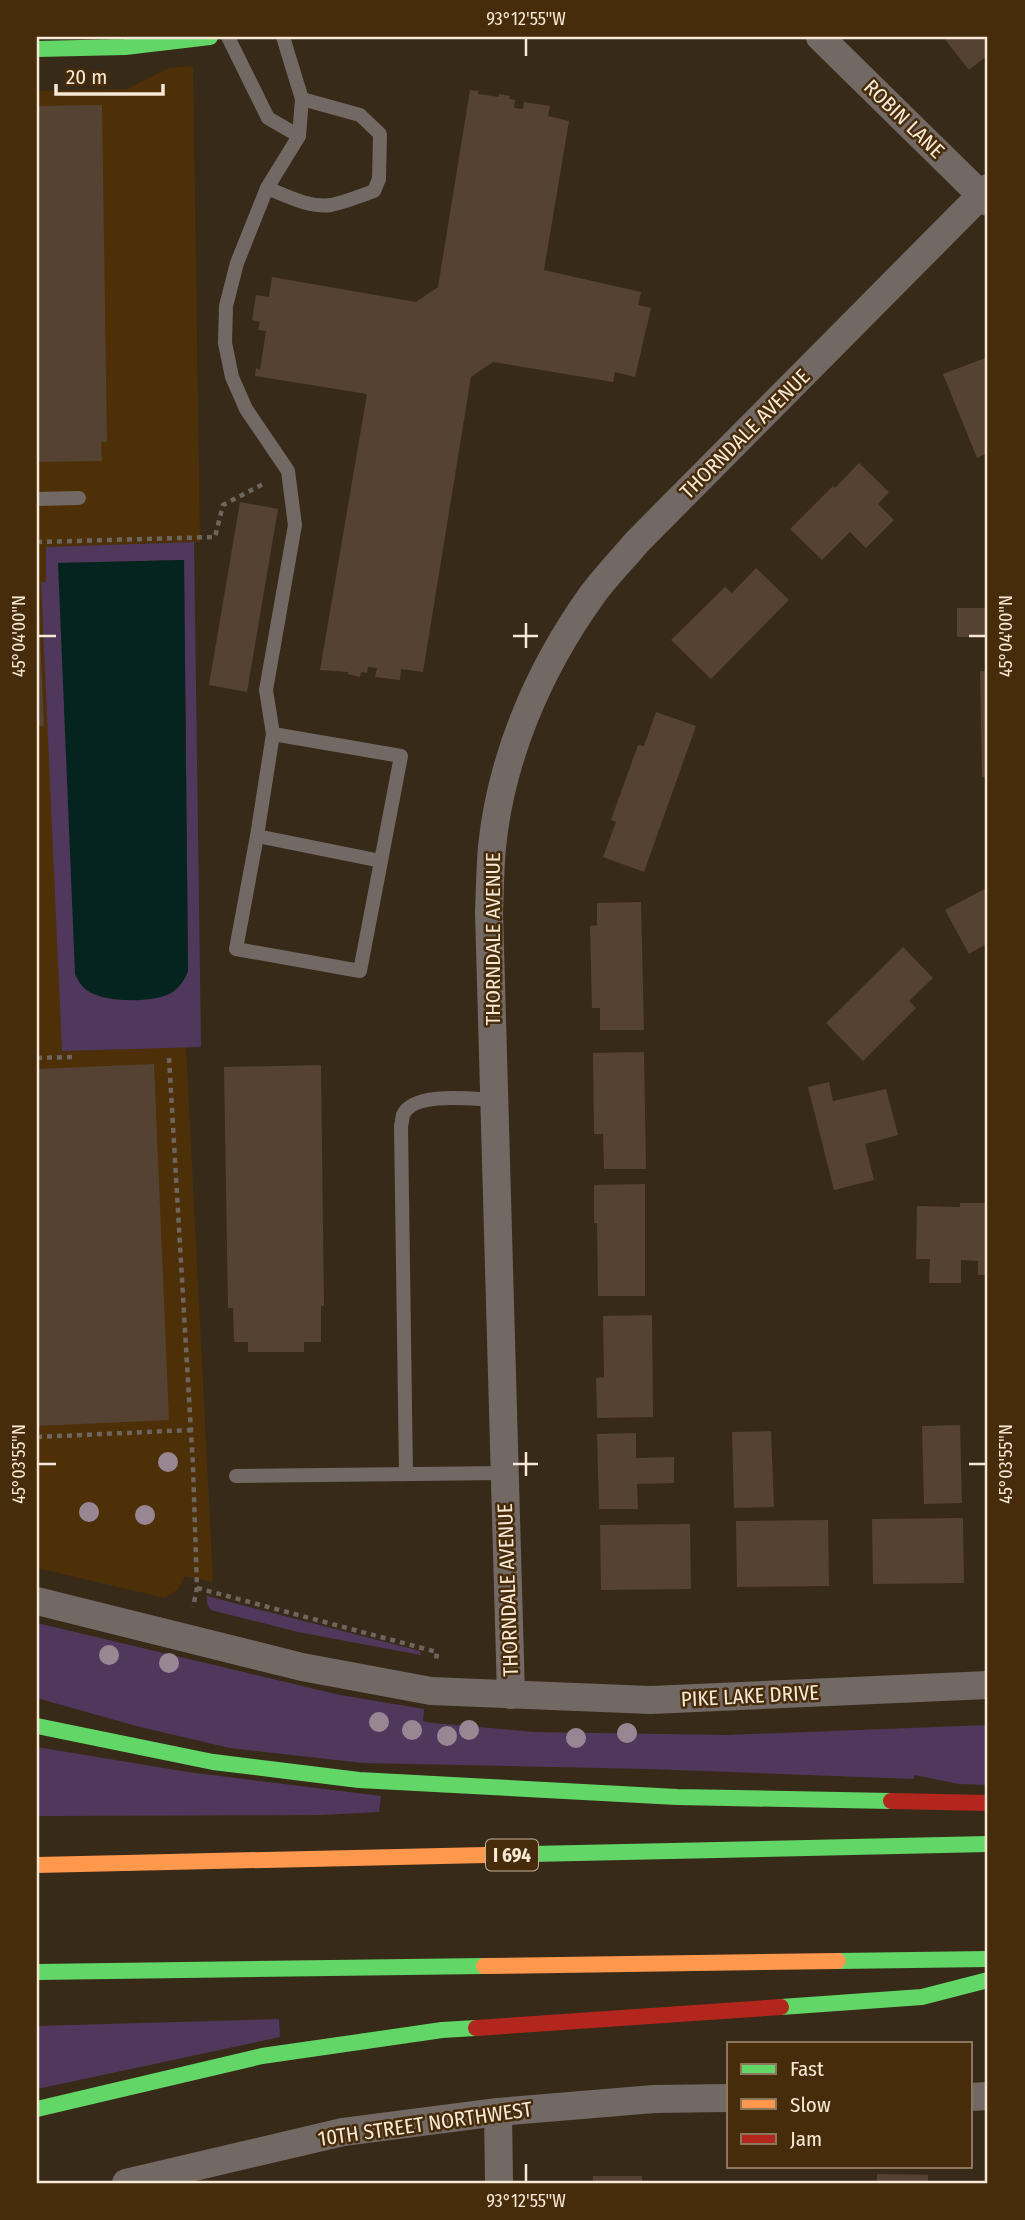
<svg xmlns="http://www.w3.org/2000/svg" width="1025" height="2220" font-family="'Fira Sans Condensed',sans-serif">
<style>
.built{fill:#4d3008}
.green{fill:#50385d;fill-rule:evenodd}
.water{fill:#052420}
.building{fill:#554232}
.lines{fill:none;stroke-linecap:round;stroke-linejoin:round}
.path{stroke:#6e655e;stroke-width:4.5;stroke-dasharray:5 5;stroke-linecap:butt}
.lane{stroke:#726864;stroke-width:14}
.street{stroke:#726864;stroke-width:28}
.fast{stroke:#63d668;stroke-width:16}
.slow{stroke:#ff974d;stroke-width:16}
.jam{stroke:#b3261e;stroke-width:16}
.tree{fill:#988793}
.ticks{fill:none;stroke:#f8e8d6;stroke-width:2.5}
.labels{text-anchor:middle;stroke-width:5;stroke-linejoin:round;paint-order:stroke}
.shield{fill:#462c0a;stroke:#c3b099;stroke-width:2}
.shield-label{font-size:19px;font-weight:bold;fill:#f8e8d6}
.street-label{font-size:21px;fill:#f8e8d6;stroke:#462c0a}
.neatline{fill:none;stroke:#f8e8d6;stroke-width:2.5}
.ticks-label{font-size:18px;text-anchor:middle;fill:#f8e8d6}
</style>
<rect width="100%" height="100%" fill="#382a18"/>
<path class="built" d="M193,66L200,542L46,547V582H41L63,1051L186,1047L213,1582L185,1576L177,1590L165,1598L37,1568V91L127,89L169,68Z"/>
<g class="green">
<path d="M194,542L201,1047L62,1051L41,582H46V547ZM183,560H184L188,971L58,563Z"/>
<path d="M207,1596L420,1651L421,1655L298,1632L211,1610L207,1603Z"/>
<path d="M37,1623L340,1695L424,1709L423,1721L433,1723L534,1732L727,1735L988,1725V1785L959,1784L914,1775V1779L649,1769L363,1763L230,1748L136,1726L37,1698Z"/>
<path d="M37,1747L188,1772L381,1796L379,1812L320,1815L37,1816Z"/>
<path d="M279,2019L280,2037L37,2089V2026Z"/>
</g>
<path class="water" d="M184,560L188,971C185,980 179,988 171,993C153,1003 106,1003 88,991C82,987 78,981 75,974L58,563Z"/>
<g class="building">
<path d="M943,37H988V55L969,70Z"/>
<path d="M470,90L478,91V94L499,97V94L510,96L509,99L515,100L514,108L523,109L524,102L550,106L548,116L569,121L544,270L641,292L638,305L651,308L635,377L615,372L613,382L493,362L471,377L423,672L401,669L400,680L375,677L377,668L368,667L367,673L361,672L360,677L348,674V672L320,670L367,394L255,376L256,368L260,370L266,331L258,330L260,322L252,320L256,295L269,297L272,277L416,302L438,287Z"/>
<path d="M102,105L107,442H101L102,461L37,462V106Z"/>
<path d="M988,357V453L977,458L943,374Z"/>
<path d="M859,463L889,492L878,504L894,520L866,548L850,532L822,560L790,529L833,486L835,488Z"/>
<path d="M240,502L278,509L247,692L209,685Z"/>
<path d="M756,568L789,600L711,679L671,640L725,587L732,593Z"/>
<rect x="957" y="608" width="31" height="29"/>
<path d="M37,610H39L44,726H37Z"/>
<path d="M980,671H988V777H982Z"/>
<path d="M656,712L696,726L644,872L603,857L616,822L611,820L638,745L644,746Z"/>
<path d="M988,887V943L969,954L945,910Z"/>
<path d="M641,902L644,1030H600V1008H592L590,926L597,925V903Z"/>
<path d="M903,947L933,978L909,1001L916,1008L863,1061L826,1023Z"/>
<path d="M644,1052L646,1169H604L603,1134H594L593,1053Z"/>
<path d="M154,1064L169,1420L37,1426V1069Z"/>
<path d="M321,1065L324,1306H321V1342H304V1352H248V1342H234L233,1308H228L224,1067Z"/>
<path d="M829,1082L833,1101L886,1089L898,1135L865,1144L874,1180L834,1190L808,1087Z"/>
<path d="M645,1184V1296H598L597,1223H594V1185Z"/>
<path d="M960,1203H988V1275H978V1261L961,1260V1283H929L930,1259H916L917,1206L960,1207Z"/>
<path d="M652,1315L653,1417L597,1418L596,1378L604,1377L603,1316Z"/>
<path d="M960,1425L962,1503L924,1504L922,1426Z"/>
<path d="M771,1431L774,1507L734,1508L732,1432Z"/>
<path d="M636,1433V1458L674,1457V1483L637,1484L638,1509H599L597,1434Z"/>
<path d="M963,1518L964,1583L873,1584L872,1519Z"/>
<path d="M828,1520L829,1586L737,1587L736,1521Z"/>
<path d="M690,1524L691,1589L601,1590L600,1525Z"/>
<path d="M877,2174L928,2175V2183H877Z"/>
<rect x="593" y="2176" width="49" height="7"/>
</g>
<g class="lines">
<g class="path">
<path d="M37,542L215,537L223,505L265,483"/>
<path d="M37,1058L73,1057"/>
<path d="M169,1058L193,1466L197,1588L193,1607"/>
<path d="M37,1437L191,1430"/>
<path d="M197,1588L437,1652L436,1660"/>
</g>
<g class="lane">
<path d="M228,37L268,118L299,136"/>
<path d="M267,188C287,196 309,208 331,205C346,202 360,196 374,191L379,179L380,134L360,115L302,99"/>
<path d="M37,499L79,498"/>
<path d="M273,734L401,756L381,861L257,836L273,734L266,690L295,525L288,471L246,409L232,377L225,343L226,306L237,263L267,188L299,136L302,99L283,37"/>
<path d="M257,836L236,949L360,971L381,861"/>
<path d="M406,1474L401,1126C402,1123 402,1119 403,1115C413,1091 473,1099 495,1100"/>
<path d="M236,1476L505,1473"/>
</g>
<g class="street">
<path d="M820,37L988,202"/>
<path d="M37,1601L302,1667L431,1691L651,1700L988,1685"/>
<path d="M511,1695L489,912C490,890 490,869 492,847C501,757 539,669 592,595C605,577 622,560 637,542L988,188"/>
<path d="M971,2097L988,2096"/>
<path d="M498,2112L499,2183"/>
<path d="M126,2183L343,2132L498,2112L654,2099L729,2098"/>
</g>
<g class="fast">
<path d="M37,49L125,47L210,37"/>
<path d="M37,1726L213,1762L359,1780L677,1797L891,1801"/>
<path d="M486,1855L988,1844"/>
<path d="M838,1961L988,1959"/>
<path d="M37,1972L484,1966"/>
<path d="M781,2007L922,1997L988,1980"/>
<path d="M37,2109L262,2056L442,2030L476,2028"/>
</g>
<g class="slow">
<path d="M37,1865L486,1855"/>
<path d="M484,1966L838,1961"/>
</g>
<g class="jam">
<path d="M891,1801L988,1803"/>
<path d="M476,2028L781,2007"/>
</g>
</g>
<g class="tree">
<circle cx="168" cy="1462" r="10"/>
<circle cx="89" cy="1512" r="10"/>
<circle cx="145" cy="1515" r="10"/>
<circle cx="109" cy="1655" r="10"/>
<circle cx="169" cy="1663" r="10"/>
<circle cx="379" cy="1722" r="10"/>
<circle cx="412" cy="1730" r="10"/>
<circle cx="469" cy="1730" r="10"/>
<circle cx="627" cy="1733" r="10"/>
<circle cx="447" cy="1736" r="10"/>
<circle cx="576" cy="1738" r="10"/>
</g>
<path class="ticks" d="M526,38V56M526,623V648M38,636H56M513,636H538M969,636H986M526,1452V1476M38,1464H56M513,1464H538M969,1464H986M526,2164V2182"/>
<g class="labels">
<rect class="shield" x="486" y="1839.5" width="52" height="31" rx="5"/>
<g class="shield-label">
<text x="512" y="1862">I 694</text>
</g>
<g class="street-label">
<text transform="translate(904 119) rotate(44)" y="7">ROBIN LANE</text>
<text transform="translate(745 434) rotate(-45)" y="7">THORNDALE AVENUE</text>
<text transform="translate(493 939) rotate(-90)" y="7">THORNDALE AVENUE</text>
<text transform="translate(508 1590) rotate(-92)" y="7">THORNDALE AVENUE</text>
<text transform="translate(750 1696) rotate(-3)" y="7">PIKE LAKE DRIVE</text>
<text transform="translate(425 2124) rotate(-8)" y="7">10TH STREET NORTHWEST</text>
</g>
</g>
<rect width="1025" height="2220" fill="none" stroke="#462c0a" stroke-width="77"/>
<rect x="727" y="2042" width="245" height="126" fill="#462c0a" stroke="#8d775c" stroke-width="2"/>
<rect x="741" y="2064" width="35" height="10" fill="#63d668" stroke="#8d775c" stroke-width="2"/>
<text x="790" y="2076" font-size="21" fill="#f8e8d6">Fast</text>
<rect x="741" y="2099" width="35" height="10" fill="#ff974d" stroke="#8d775c" stroke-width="2"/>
<text x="790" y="2112" font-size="21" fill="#f8e8d6">Slow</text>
<rect x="741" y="2134" width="35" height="10" fill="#b3261e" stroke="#8d775c" stroke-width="2"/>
<text x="790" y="2146" font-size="21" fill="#f8e8d6">Jam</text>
<path d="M56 84v10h107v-10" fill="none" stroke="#f8e8d6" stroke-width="3.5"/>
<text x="66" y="84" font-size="21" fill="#f8e8d6" stroke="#462c0a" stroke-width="5" paint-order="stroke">20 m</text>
<rect x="38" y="38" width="948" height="2144" class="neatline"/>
<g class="ticks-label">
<text x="526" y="25">93°12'55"W</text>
<text transform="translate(19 636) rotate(-90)" y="6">45°04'00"N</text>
<text transform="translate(1006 636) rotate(-90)" y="6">45°04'00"N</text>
<text transform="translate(19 1464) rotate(-90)" y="6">45°03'55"N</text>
<text transform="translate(1006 1464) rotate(-90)" y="6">45°03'55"N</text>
<text x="526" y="2207">93°12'55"W</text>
</g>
</svg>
